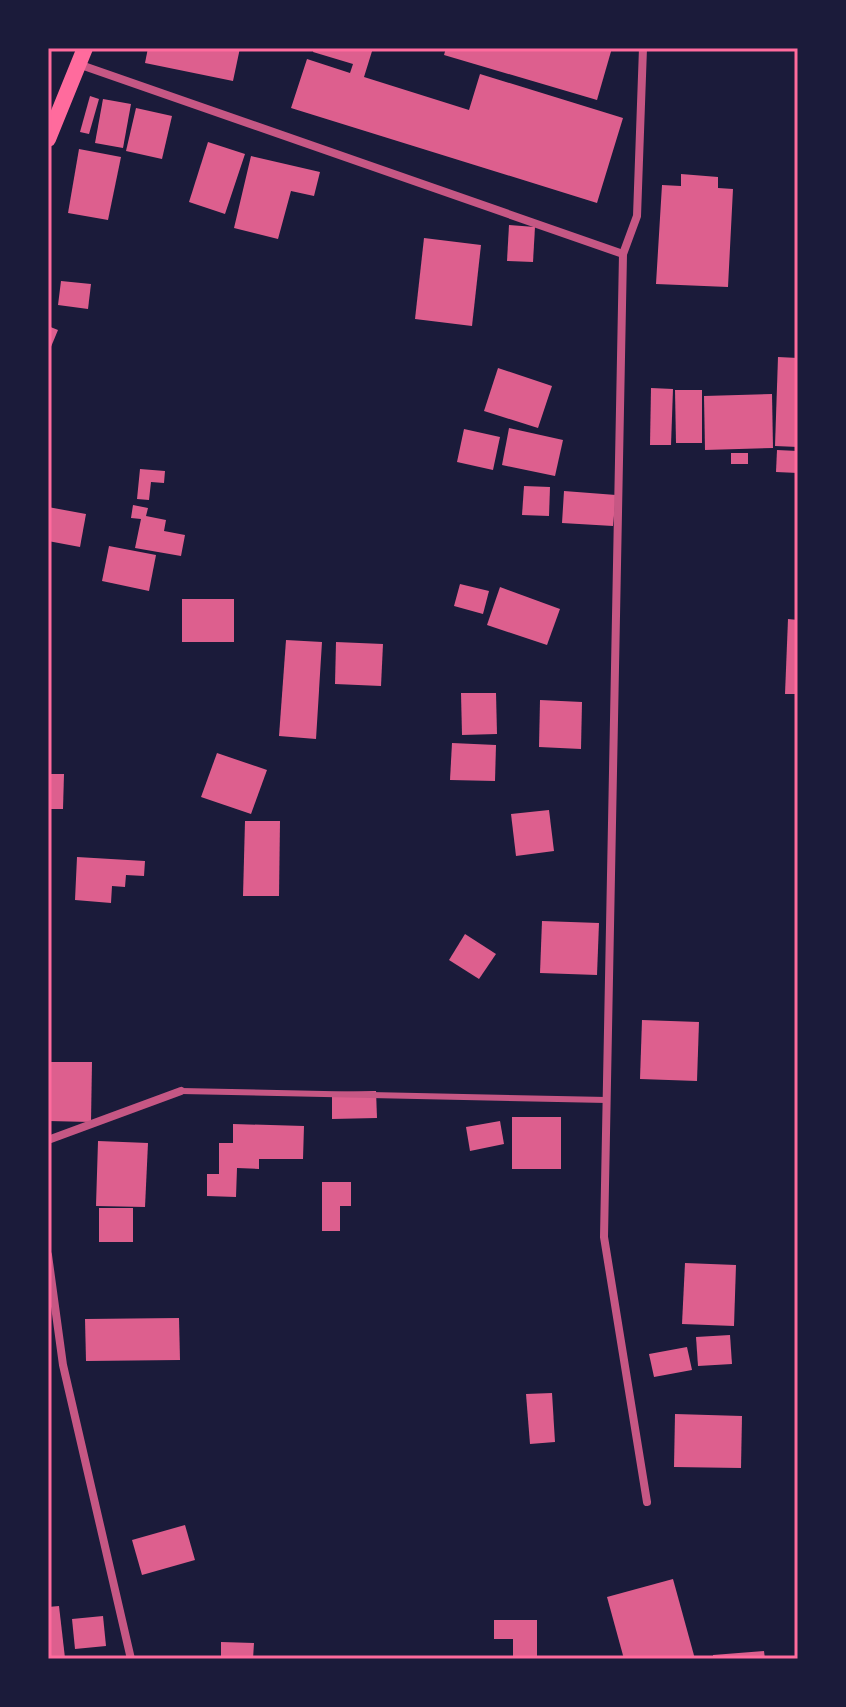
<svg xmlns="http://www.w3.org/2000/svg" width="846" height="1707" font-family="'Exo 2',sans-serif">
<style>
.building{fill:#dd5f8e}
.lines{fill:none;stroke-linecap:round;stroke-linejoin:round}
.service{stroke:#c65784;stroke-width:6}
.minor{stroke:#c65784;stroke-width:8}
.secondary{stroke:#ff6b9d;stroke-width:16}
.neatline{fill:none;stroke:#ff6b9d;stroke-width:3}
</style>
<rect width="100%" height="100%" fill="#1b1b3a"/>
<g class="building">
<path d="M148,48H240L233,81L145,63Z"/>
<path d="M314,48H373L364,77L469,110L480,74L623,118L597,203L291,108L307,59L350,73L353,64L313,52Z"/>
<path d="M446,48H612L597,100L444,55Z"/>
<path d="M90,96L99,99L89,134L80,132Z"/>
<path d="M103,99L131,104L123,148L95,143Z"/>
<path d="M136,108L172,116L162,159L126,151Z"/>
<path d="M208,142L245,154L225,214L189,202Z"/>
<path d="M79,149L121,157L108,220L68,213Z"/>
<path d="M251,156L320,172L314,196L291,191L278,239L234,228Z"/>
<path d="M681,174L718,177V188L733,189L728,287L656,284L662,185L681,186Z"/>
<path d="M509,225L535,227L533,262L507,261Z"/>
<path d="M424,238L481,245L472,326L415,319Z"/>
<path d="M61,281L91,284L88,309L58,305Z"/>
<path d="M48,326L58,330L48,354Z"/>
<path d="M778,357L798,358V447L775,446Z"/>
<path d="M498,368L552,386L538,428L484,411Z"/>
<path d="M651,388L673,389L671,445H650Z"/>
<path d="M675,390H702V443H676Z"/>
<path d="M772,394L773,448L705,450L704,396Z"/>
<path d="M509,428L563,440L555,476L502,465Z"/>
<path d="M464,429L500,437L493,470L457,462Z"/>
<path d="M777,450L798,451V473L776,472Z"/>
<rect x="731" y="453" width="17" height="11"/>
<path d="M140,469L165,471L164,483L151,482L149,500L137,499Z"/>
<path d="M524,486L550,487L549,516L522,515Z"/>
<path d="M564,491L616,495L613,526L562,523Z"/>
<path d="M133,505L148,508L146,516L166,520L164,531L185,535L181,556L135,548L141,519L131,518Z"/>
<path d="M48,507L86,514L80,547L48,541Z"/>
<path d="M109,546L156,555L149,591L102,581Z"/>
<path d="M460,584L489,591L483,614L454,606Z"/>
<path d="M500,587L560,609L547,645L487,625Z"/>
<rect x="182" y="599" width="52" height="43"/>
<path d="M788,619L798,620V694H785Z"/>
<path d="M286,640L322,642L316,739L279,736Z"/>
<path d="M336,642L383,644L381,686L335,684Z"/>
<path d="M461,693H496L497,734L462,735Z"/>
<path d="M540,700L582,702L581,749L539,747Z"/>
<path d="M452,743L496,745L495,781L450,780Z"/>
<path d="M217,753L267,770L251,814L201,797Z"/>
<path d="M48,774H64L63,809H48Z"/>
<path d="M549,810L554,851L516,856L511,814Z"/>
<path d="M245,821H280L279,896H243Z"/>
<path d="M77,857L145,861L144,876L126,875L125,887L112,886L111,903L75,900Z"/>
<path d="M542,921L599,923L597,975L540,973Z"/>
<path d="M465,934L496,954L479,979L449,960Z"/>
<path d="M642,1020L699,1022L697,1081L640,1079Z"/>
<path d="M48,1062H92L91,1122L48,1121Z"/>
<path d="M376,1091L377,1118L332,1119V1092Z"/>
<rect x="512" y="1117" width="49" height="52"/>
<path d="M500,1121L504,1144L470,1151L466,1127Z"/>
<path d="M233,1124L304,1126L303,1159H259V1169L237,1168L236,1197L207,1196V1174H219V1143H233Z"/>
<path d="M98,1141L148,1143L145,1207L96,1206Z"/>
<path d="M322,1182H351V1206H340V1231H322Z"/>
<rect x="99" y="1208" width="34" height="34"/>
<path d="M685,1263L736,1265L734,1326L682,1324Z"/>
<path d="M179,1318L180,1360L86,1361L85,1319Z"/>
<path d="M730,1335L732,1364L698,1366L696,1337Z"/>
<path d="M687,1347L692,1370L654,1377L649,1354Z"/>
<path d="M552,1393L555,1442L530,1444L526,1394Z"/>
<path d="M675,1414L742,1416L741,1468L674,1467Z"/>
<path d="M185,1525L195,1560L142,1575L132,1540Z"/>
<path d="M673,1579L695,1659H624L607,1597Z"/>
<path d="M59,1606L65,1658L48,1659V1607Z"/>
<path d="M103,1616L106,1646L75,1649L72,1619Z"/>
<path d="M494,1620H537V1659H513V1639H494Z"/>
<path d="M221,1642L254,1643L253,1659H221Z"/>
<path d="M764,1651L765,1659H713V1655Z"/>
</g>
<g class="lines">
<path class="service" d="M181,1091L607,1100"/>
<g class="minor">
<path d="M643,48L637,216L623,254L604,1237L647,1502"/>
<path d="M78,64L623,254"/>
<path d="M48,1140L181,1091"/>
<path d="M48,1255L63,1365L131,1659"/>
</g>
<path class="secondary" d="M48,139L85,48"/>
</g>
<rect width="846" height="1707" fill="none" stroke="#1b1b3a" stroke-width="100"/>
<rect x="50" y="50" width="746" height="1607" class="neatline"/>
</svg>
